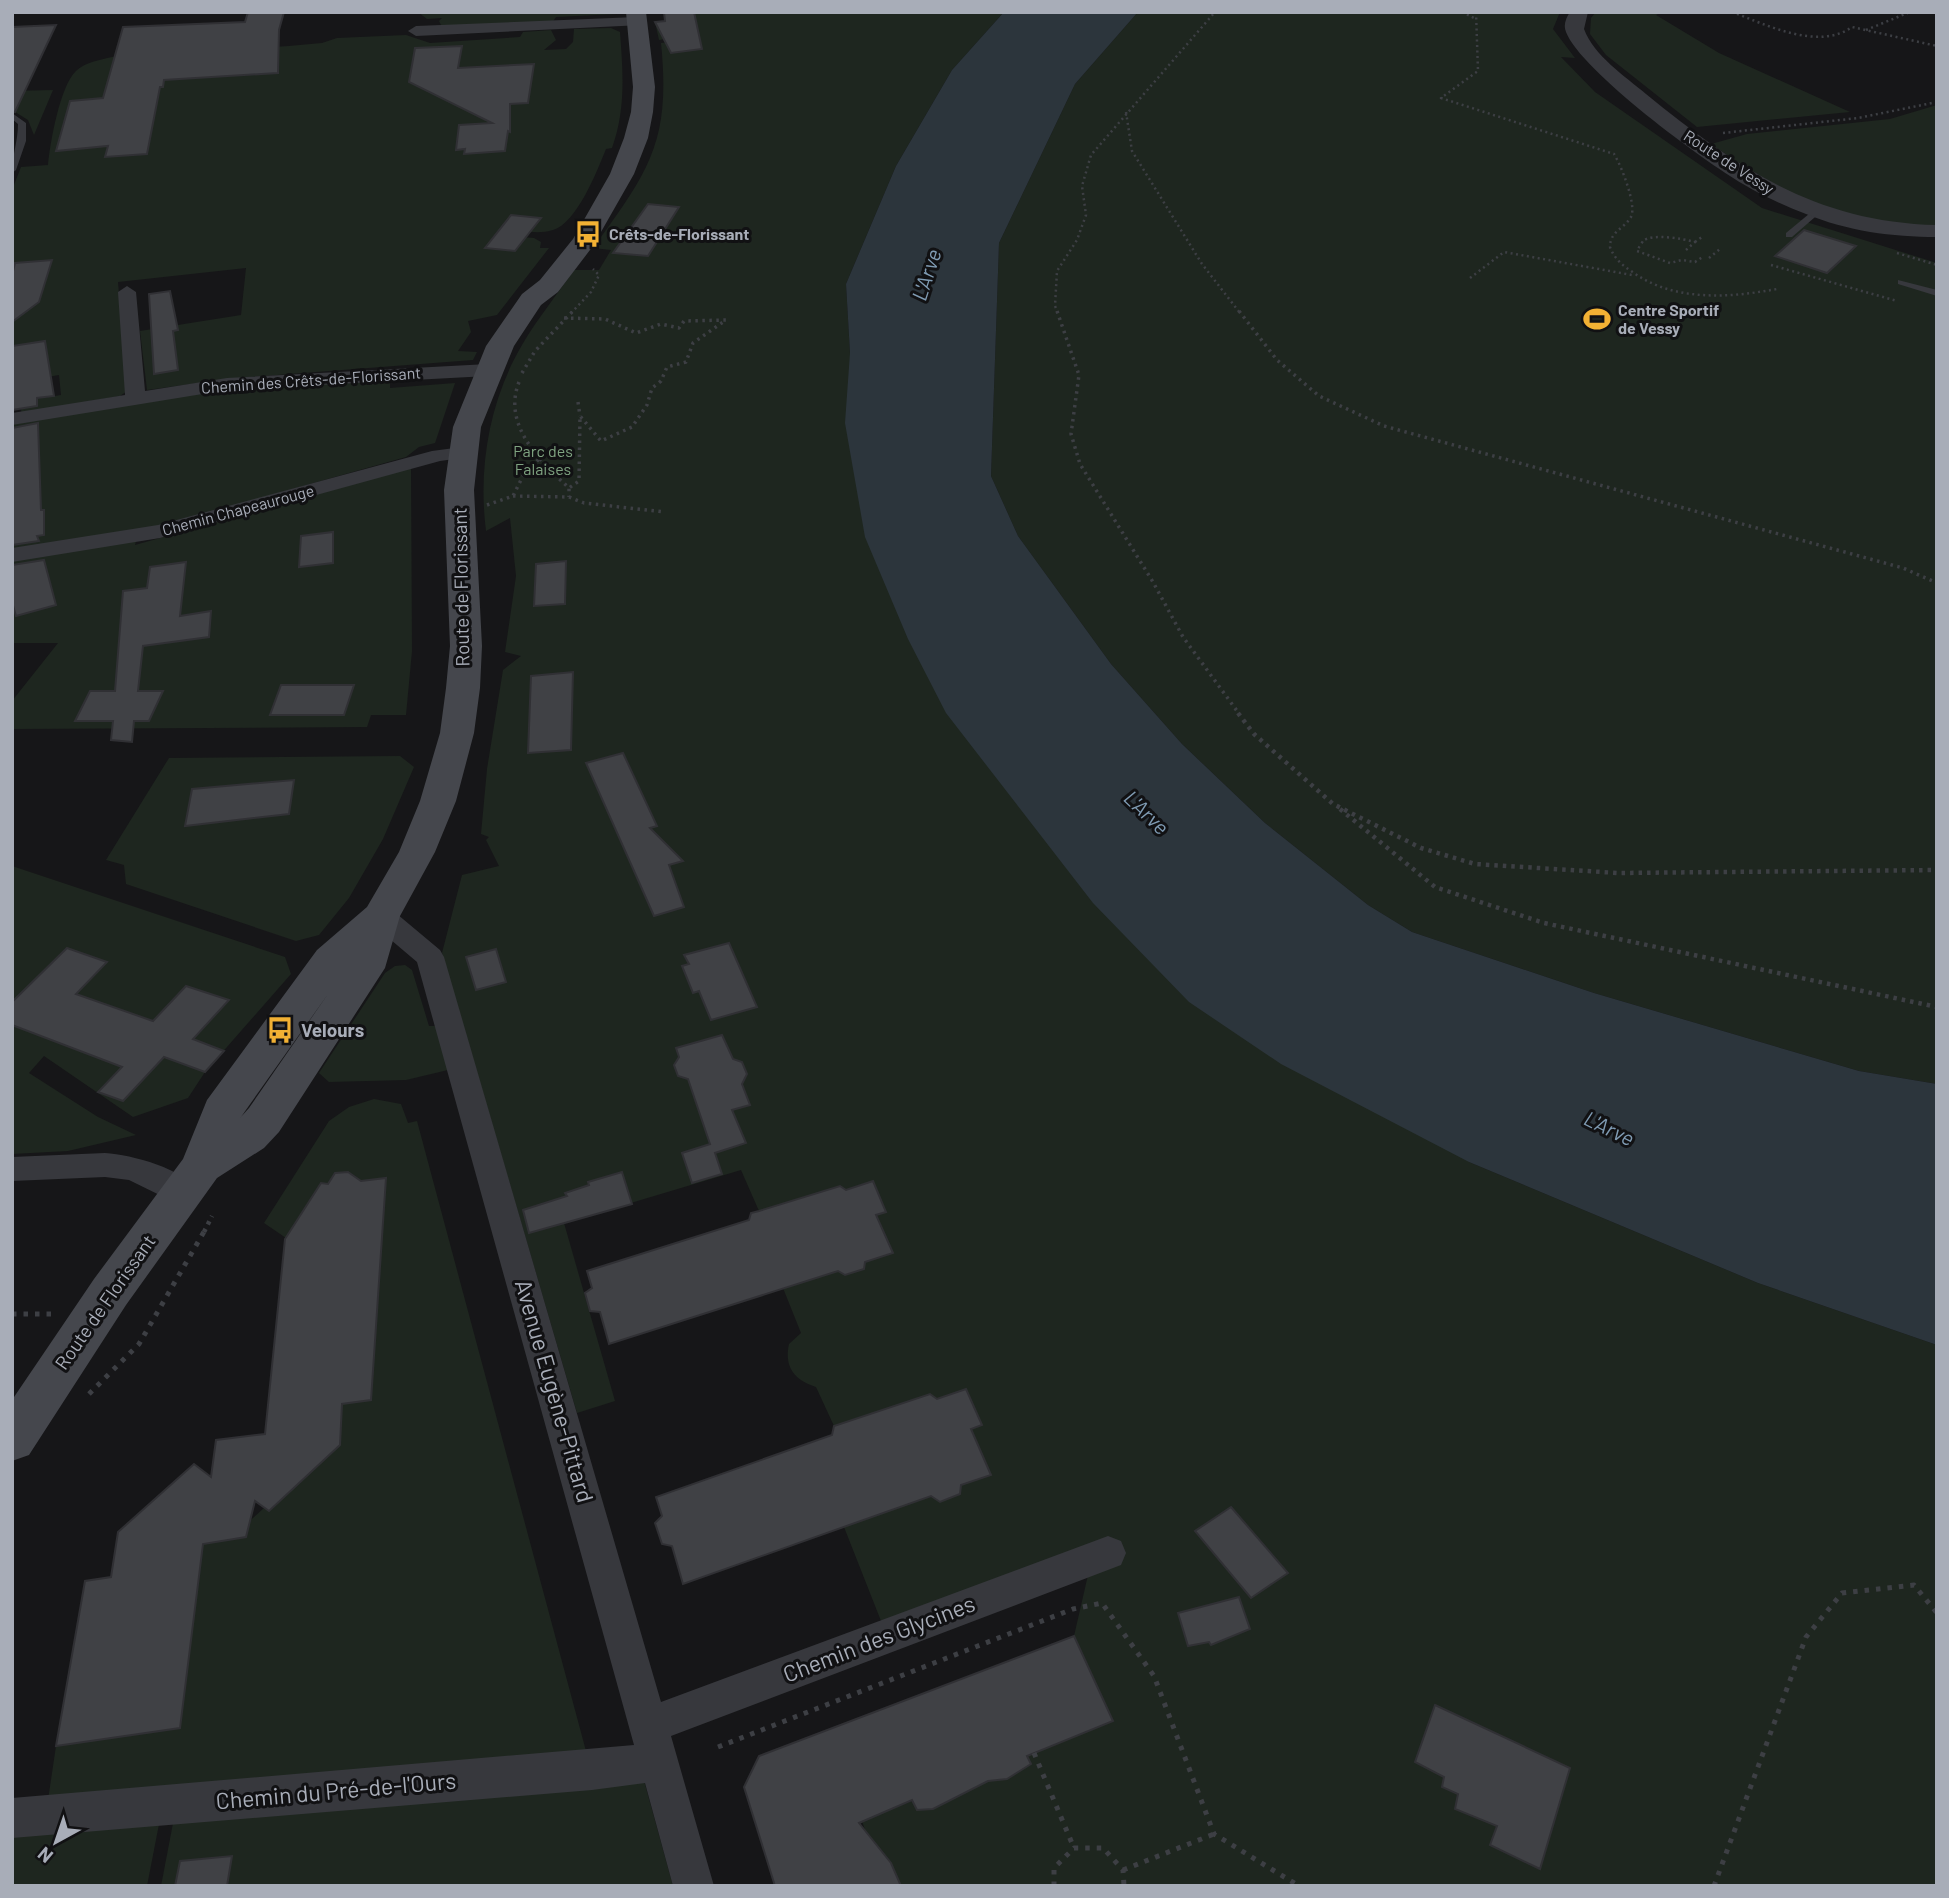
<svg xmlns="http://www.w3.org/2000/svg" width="1949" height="1898" font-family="Barlow,sans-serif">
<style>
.green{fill:#1e261f}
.water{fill:#2c353c}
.building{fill:#404145;stroke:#303034;stroke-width:2}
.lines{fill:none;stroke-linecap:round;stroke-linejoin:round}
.path-far3{stroke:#3d3f44;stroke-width:2.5;stroke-dasharray:2 3.5;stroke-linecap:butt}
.path-far2{stroke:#3d3f44;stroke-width:3.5;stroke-dasharray:2.5 4.5;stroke-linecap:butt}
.path-far1{stroke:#3d3f44;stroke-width:4.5;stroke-dasharray:3.5 5;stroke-linecap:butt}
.path{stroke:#3d3f44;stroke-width:5;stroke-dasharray:4.5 7;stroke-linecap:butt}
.service{fill:#37383d;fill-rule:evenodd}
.minor{fill:#37383d;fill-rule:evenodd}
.tertiary{fill:#37383d;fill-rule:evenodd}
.secondary{fill:#45474d;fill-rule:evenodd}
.labels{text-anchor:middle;stroke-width:6;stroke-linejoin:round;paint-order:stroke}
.far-street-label{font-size:16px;fill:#a8adb8;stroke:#111113}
.far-poi-label{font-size:16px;font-weight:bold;fill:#a8adb8;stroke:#111113;text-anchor:start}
.far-park-label{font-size:16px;fill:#7fa381;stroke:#111113}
.street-label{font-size:19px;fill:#a8adb8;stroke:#111113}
.poi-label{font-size:19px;font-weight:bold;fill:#a8adb8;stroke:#111113;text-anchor:start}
.water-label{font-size:21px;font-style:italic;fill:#7f9bb3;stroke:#111113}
.near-street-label{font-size:23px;fill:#a8adb8;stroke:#111113}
</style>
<rect width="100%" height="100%" fill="#161618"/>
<g class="green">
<path d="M418,12H617V14L556,17L552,23L448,27L441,25L439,21L442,18L427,19Z"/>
<path d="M664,12H1004L952,70L896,166L846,284L850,353L1469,1162L1758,1283L1937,1345V1886H884L862,1821L1113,1721L1074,1636L1088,1575L883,1626L844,1527L931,1496L940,1501L960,1494L961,1485L991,1475L971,1429L982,1425L930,1394L834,1426L816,1387C794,1380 784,1367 789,1344L801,1333L783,1288L838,1271L845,1275L864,1269L865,1262L893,1253L876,1215L886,1211L872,1181L846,1190L840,1186L759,1211L741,1170L564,1223L615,1401L577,1413L442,953L462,875L499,866L486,840L489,837L481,834L487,769L503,670L521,656L505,652L516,576L510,518L486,531C478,468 489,401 522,345C537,319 557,295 574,270H599L611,250L593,248C649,171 671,142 661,43L672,42V38L659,40L655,22L665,21Z"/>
<path d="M1138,12H1560L1553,29L1575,58L1561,57L1595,92L1762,208L1937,263V1084L1859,1071L1594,993L1412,932L1368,905L1265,823L1182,744L1111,664L1018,536L991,476L999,243L1075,84Z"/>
<path d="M1596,12H1662L1656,15L1719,53L1850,112L1697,127L1606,55L1590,34L1591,18Z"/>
<path d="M611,28L620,32C623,72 626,109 612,148L606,149C597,171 577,223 553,230C537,235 518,230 503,228L498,235L534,238L541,242L540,248H549L497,315L468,321L471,332L458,351L477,352L473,360L236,378L147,390L140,331L241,315L246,268L118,282L127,391L120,396L21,413L22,401L61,395L59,375L12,383V190L21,167L48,165C50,143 60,86 76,71C85,62 100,60 112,57L289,46L322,43L337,38L406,35L430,43L520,37L523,32L551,30L556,40L544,50L566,49L573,42L574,29Z"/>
<path d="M53,90L34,135L28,120L12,110V91Z"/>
<path d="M1937,105V226C1919,225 1900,225 1882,223C1818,213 1764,180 1711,144L1747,134L1890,119Z"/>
<path d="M390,378V388L455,383L435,443L419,447L406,457L157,527L12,552V493L40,488V465L17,468L12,422L206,391Z"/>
<path d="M411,468L412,651L406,715H371L367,727L12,729V701L58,643H12V559L137,538L135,545Z"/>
<path d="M400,756L414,767L383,839L349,898L319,935L296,941L126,884L124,865L106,860L169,758Z"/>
<path d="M12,866L285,957L291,974L205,1072L188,1098L133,1117L44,1056L29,1073L98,1117L136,1135L68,1151L12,1154Z"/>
<path d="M405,965L412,970L429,1026H437L448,1070L406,1080L329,1082L319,1073L385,973L395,966Z"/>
<path d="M374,1099L401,1104L408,1123L417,1121L586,1751L48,1800L56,1746L180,1728L193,1545L246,1537L249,1527L244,1526L264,1508L269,1511L340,1445L342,1404L371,1400L386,1178L352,1182L353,1176L348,1172L335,1173L328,1184L321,1183L286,1238L264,1223L329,1121L349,1107Z"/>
<path d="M643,1777L673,1886H161L174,1818Z"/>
<path d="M160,1819L147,1886H12V1831Z"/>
</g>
<path class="water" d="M1004,12H1138L1075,84L999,243L991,476L1018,536L1111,664L1182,744L1265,823L1368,905L1412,932L1594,993L1859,1071L1937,1084V1345L1758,1283L1469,1162L1281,1064L1189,1002L1093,903L946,713L908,639L865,537L845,423L850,353L846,284L896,166L952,70Z"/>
<g class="building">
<path d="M248,12H284L279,30L278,73L164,80L163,87H160L147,154L105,157L108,146L56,151L70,101L103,98L123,27L245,22Z"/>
<path d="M664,12H694L702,49L671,53L655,22L665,21Z"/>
<path d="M56,25L15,112L12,111V27Z"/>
<path d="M462,46L458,68L534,64L528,103L510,104V132L508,131L505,151L464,154L465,149L456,150L459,125L492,123L409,82L415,48Z"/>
<path d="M648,204L679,207L648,256L613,253Z"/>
<path d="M511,215L541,218L515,251L485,248Z"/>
<path d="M1804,230L1856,246L1827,273L1775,256Z"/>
<path d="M52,260L39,302L12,322V275L15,263Z"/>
<path d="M170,291L178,330L173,331L178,370L154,374L149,294Z"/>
<path d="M45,341L54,396L37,398V406L12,410V346Z"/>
<path d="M38,423L41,510H44V535L37,536L39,541L12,545V428Z"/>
<path d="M333,532V563L299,567L301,536Z"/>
<path d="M44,560L56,605L16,616L12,602V565Z"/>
<path d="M566,561L565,604L534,606L536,564Z"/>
<path d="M186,562L180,616L211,611L209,637L143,646L138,691H163L149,721H134L132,742L111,740L113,721H75L90,691H115L123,591L147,588L150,567Z"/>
<path d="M573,672L571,750L528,753L531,676Z"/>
<path d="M281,685H354L344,715H270Z"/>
<path d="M623,753L657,826L650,828L683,861L669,865L684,907L654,916L586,763Z"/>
<path d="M294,780L289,814L185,826L192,789Z"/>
<path d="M729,943L757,1007L711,1020L699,991L693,993L682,966L689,964L684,955Z"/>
<path d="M67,948L107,962L76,994L153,1021L186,986L229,1000L193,1039L224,1051L205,1072L164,1057L123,1101L98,1092L122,1067L12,1025V1002Z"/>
<path d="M496,949L506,982L476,990L466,957Z"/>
<path d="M722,1035L733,1059L742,1062L747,1074L742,1084L750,1105L732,1110L746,1143L715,1153L722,1174L692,1183L682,1153L710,1144L688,1079L678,1076L674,1065L679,1057L676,1048Z"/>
<path d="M348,1172L361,1181L386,1178L371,1400L342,1404L340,1445L269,1511L255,1501L246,1537L203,1544L180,1728L56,1746L85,1581L111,1577L118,1532L194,1464L211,1477L216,1440L265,1434L285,1239L321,1183L328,1184L335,1173Z"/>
<path d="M622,1172L632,1204L529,1233L523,1210L567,1196L565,1193L589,1185L588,1182Z"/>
<path d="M873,1181L886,1212L876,1215L893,1253L865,1262L864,1269L845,1275L838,1271L609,1344L600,1312L590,1311L585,1293L592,1288L587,1271L749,1220L751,1213L759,1211L840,1186L846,1190Z"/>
<path d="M966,1389L982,1425L971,1429L991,1475L961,1485L960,1494L940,1502L931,1496L683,1584L672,1546L662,1544L655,1523L662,1516L656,1497L832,1435L834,1426L930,1394L937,1399Z"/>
<path d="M1231,1507L1288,1573L1251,1598L1195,1531Z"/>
<path d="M1239,1597L1250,1629L1211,1645L1209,1642L1188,1646L1178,1613Z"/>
<path d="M1074,1636L1113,1721L1027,1756L1031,1764L1007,1779L988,1781L933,1809L917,1810L912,1800L859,1823L891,1863L901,1886H775L744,1787L759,1756Z"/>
<path d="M1435,1705L1570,1768L1540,1869L1490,1845L1497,1826L1455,1809L1458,1794L1442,1787L1444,1777L1415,1762Z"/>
<path d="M232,1856L227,1886H175L180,1861Z"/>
</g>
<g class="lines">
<g class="path-far3">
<path d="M1462,12L1476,19"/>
<path d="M1476,12L1478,71L1441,98L1614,154C1621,165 1637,205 1631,217C1624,229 1610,231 1610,247C1614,258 1622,265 1631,271C1673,302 1728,298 1777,289"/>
<path d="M1732,12C1767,25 1818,51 1852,27L1937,46"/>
<path d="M1866,30L1910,12"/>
<path d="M1126,112L1132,151L1202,264L1240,313"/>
<path d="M1723,133L1858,118L1937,102"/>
<path d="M1695,242L1702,237"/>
<path d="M1686,250L1695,242C1684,239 1652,233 1643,241C1643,241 1637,250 1637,251L1670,263L1682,260L1695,262L1704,256"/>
<path d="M1897,253L1937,265"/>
<path d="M1709,258L1720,249"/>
<path d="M1771,265L1897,301"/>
<path d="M1470,278L1504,252L1632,275"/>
<path d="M571,313L591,292L599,275L593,269"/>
<path d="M1058,313L1055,306L1057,271L1077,240L1086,215L1082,186L1091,155L1215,12"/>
</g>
<g class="path-far2">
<path d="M1057,311L1079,375L1071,434L1080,464L1153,582L1183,637L1240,715"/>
<path d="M1239,311L1277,360L1319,396L1384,426L1903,568L1937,583"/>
<path d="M564,318L605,319L636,333L661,324L679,328L684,321L726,320L693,343L686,362L667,367L661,381L652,388L647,405L632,427L601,441L580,416L579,481L569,488"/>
<path d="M522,373L535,351L573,311"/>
<path d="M519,382C502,425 540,461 569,488V497"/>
<path d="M578,402L580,416"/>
<path d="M513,496L569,497L584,503L665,512"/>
<path d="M487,505L513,496L523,476L539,459"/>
</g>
<g class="path-far1">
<path d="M1238,713L1254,734L1333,804L1421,848L1475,864L1618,873L1937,870"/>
<path d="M1340,809L1435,887L1544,923L1937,1007"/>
<path d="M204,1232L212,1216"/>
</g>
<g class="path">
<path d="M12,1314H53"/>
<path d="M89,1394L139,1344L205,1230"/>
<path d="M718,1747L1073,1609L1102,1603L1154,1676L1214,1834L1299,1886"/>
<path d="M1034,1753L1074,1848"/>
<path d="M1123,1870L1214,1834"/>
<path d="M1054,1886V1868L1074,1848H1103L1123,1870L1124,1886"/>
<path d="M1714,1886L1806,1637L1842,1593L1914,1585L1937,1613"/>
</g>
<g class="service">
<path d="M12,113L26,123V141L16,170L12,173C12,156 18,141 18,124L12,119Z"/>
<path d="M1815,209L1822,211L1792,237H1786V233Z"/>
<path d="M1898,280L1937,290V296L1898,284Z"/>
</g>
<g class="minor">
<path d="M637,17L642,19L645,22L642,25L416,36L408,31L416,26Z"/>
<path d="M127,286L136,292L145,391L227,378L488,364L495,366L498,370L495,374L488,376L227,390L12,425V413L125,395L118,292Z"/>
<path d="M462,447L469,449L473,453L469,457L440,461L160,538L12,562V548L158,525L432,451Z"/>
<path d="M381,906L391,909L440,950L444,957L661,1702L1108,1536L1121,1541L1126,1553L1121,1565L671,1736L714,1886H673L645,1783L592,1790L12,1838V1798L634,1745L417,962L371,923L367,916L371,909Z"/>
<path d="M105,1153C132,1155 185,1168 198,1193L193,1202L182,1206L129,1180L105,1177L12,1181V1157Z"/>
</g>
<path class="tertiary" d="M1570,12H1588L1584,29C1594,56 1625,76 1646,94C1737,168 1815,222 1937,225V237C1892,237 1847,231 1806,214C1785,206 1763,196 1743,184C1705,162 1581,71 1566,32C1563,25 1566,18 1570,12Z"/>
<path class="secondary" d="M626,12H646L655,87L653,112L648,138L634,174L593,246L558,292L541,305L514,346L481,427L474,490L482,646L480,688L474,733L456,801L435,852L400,916L385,968L279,1132L264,1148L217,1178L126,1305L29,1455L12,1461V1400L94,1279L183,1159L207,1100L317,950L367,907L399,852L420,801L440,733L446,688L450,646L444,490L453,427L486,346L522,294L540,280L573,239L610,174L624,138L631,112L633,87ZM328,994L249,1108L240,1118L241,1117Z"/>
</g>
<defs>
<symbol id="bus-bare" viewBox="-9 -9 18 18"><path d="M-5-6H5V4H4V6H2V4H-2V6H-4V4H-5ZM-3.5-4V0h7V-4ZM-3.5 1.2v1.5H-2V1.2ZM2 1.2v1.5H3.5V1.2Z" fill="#f2b134" stroke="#111113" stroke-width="2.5" paint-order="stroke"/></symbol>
<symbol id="stadium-bare" viewBox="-9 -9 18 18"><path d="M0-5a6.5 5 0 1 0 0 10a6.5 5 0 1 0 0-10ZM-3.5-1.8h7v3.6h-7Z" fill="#f2b134" stroke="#111113" stroke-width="2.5" paint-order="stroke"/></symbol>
</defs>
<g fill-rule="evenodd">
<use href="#bus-bare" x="569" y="215" width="38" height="38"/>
<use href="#stadium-bare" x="1578" y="300" width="38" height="38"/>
<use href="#bus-bare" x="261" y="1011" width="38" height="38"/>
</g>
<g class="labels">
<g class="far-street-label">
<text transform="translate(1729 162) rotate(33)" y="6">Route de Vessy</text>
<text transform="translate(311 380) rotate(-4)" y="6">Chemin des Crêts-de-Florissant</text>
<text transform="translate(238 510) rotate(-15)" y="6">Chemin Chapeaurouge</text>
</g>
<g class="far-poi-label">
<text x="609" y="240">Crêts-de-Florissant</text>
<text x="1618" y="316">Centre Sportif<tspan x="1618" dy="18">de Vessy</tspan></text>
</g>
<g class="far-park-label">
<text x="543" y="457">Parc des<tspan x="543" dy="18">Falaises</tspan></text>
</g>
<g class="street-label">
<text transform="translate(461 587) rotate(-91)" y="7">Route de Florissant</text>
<text transform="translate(105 1302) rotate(-55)" y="7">Route de Florissant</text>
</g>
<g class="poi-label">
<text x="301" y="1037">Velours</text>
</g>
<g class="water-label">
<text transform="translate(927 275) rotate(-72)" y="7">L'Arve</text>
<text transform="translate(1146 813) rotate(44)" y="7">L'Arve</text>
<text transform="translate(1609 1129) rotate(26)" y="7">L'Arve</text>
</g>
<g class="near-street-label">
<text transform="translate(554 1391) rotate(74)" y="8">Avenue Eugène-Pittard</text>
<text transform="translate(879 1639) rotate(-21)" y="8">Chemin des Glycines</text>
<text transform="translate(336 1791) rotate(-5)" y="8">Chemin du Pré-de-l'Ours</text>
</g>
</g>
<rect width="1949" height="1898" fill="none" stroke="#a8adb8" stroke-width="28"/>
<g transform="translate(56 1842) rotate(220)" stroke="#111113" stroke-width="5" paint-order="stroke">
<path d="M0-5L12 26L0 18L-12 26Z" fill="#a8adb8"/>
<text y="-10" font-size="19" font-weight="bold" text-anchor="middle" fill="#a8adb8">N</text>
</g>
</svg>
